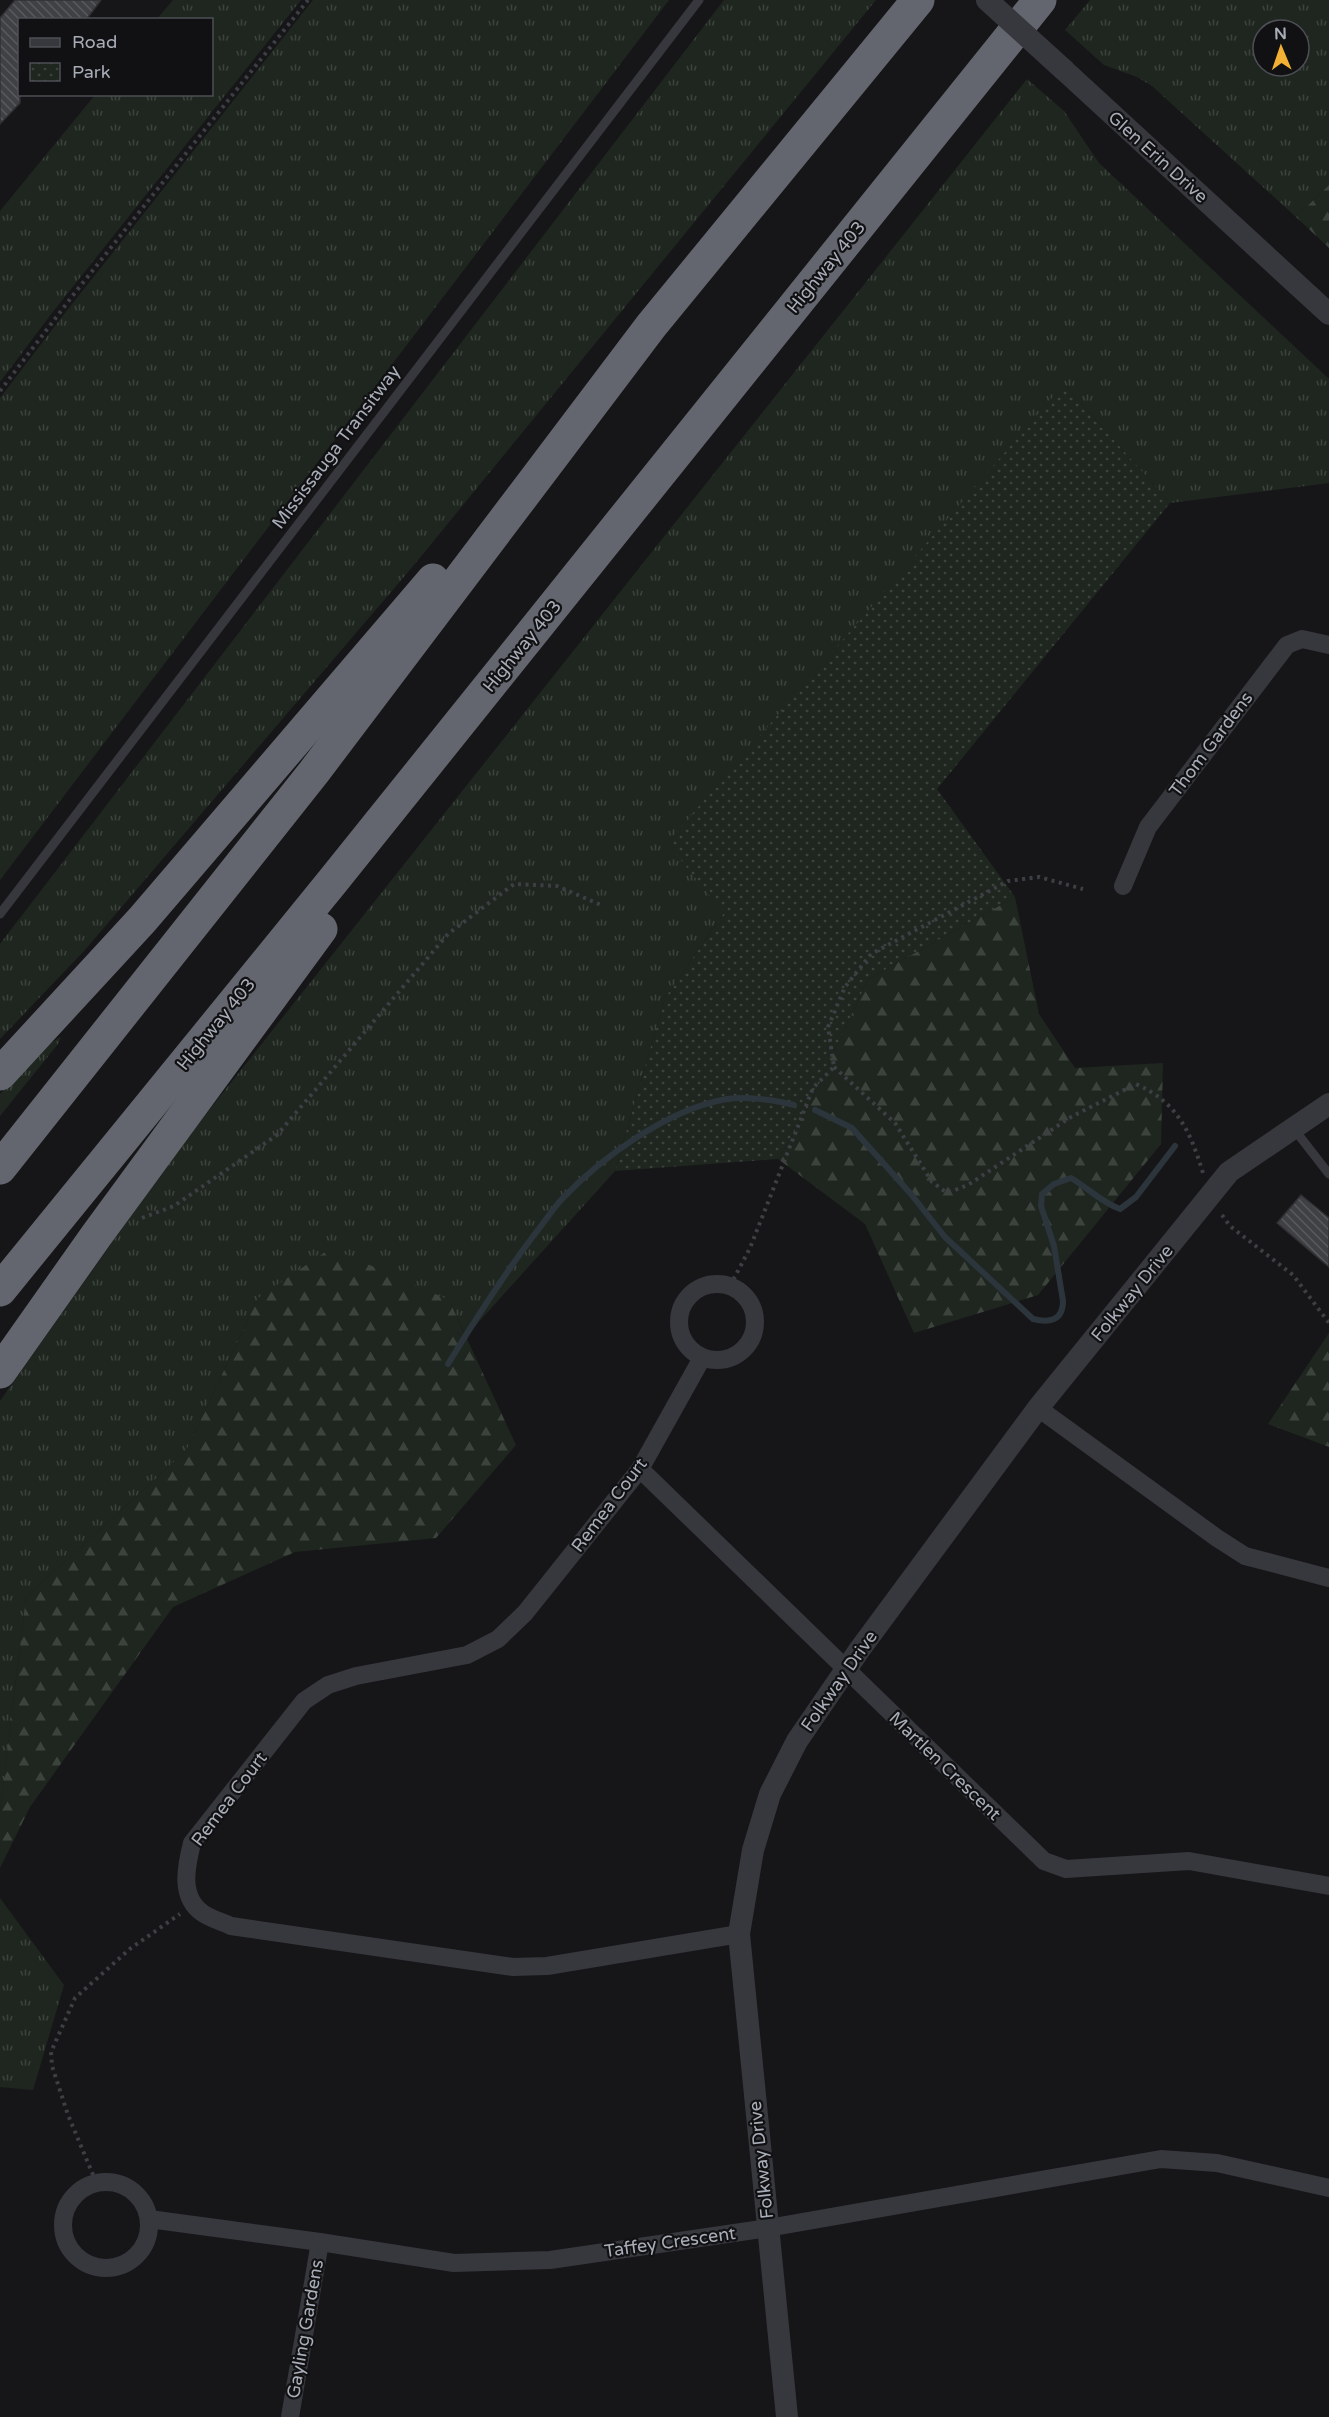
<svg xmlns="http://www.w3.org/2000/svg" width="1329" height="2417" font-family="'Varela Round',sans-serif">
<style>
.grass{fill:url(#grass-tufts);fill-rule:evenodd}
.forest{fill:url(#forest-firs)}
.park{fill:url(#park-dots)}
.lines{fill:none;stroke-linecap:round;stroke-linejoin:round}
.stream{stroke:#2c353c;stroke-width:6}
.building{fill:url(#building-back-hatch);stroke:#303034;stroke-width:1.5}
.path{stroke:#3d3f44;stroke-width:4;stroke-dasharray:3 4.5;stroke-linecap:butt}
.service{stroke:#37383d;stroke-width:9}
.minor{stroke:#37383d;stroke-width:18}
.tertiary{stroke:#37383d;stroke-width:22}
.motorway{stroke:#63666e;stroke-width:33}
.tertiary-bridge{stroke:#37383d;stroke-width:22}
.labels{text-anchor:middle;stroke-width:4.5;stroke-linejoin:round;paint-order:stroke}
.street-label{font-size:18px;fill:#a8adb8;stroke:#111113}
</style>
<defs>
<pattern id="grass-tufts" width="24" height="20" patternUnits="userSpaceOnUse" patternTransform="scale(1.5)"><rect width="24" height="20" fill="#1e261f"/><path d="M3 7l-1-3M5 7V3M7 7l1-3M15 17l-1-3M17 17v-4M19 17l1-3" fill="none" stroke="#3c433d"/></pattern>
<pattern id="forest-firs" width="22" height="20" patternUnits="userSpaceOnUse" patternTransform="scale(1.5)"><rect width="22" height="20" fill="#1e261f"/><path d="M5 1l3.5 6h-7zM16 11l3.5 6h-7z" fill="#3c433d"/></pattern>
<pattern id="park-dots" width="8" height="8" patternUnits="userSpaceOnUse" patternTransform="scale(1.5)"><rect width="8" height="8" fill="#1e261f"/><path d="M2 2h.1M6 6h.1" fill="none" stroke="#3c433d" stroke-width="1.8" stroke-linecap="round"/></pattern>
<pattern id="building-back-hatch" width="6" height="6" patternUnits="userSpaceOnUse" patternTransform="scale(1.5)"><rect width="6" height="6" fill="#404145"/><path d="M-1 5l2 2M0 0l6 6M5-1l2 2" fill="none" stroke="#595a5e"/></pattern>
</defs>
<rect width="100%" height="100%" fill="#161618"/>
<g class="grass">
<path d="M173,0H301L52,313L0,382V211L95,95L212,94V20L157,19Z"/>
<path d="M313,0H669L0,880V398L61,318Z"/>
<path d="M724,0H876L414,565L84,951L0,1039V944Z"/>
<path d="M1090,0H1329V185L1296,217L1152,86L1137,77L1104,65L1065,30ZM1263,30H1299V66H1263Z"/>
<path d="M1027,79L1064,111L1099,163L1329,379V483L1170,503L1064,384L724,913L665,998L615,1171L466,1336L449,1300L258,1298L186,1451L26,1597L0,1812V1401L179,1148Z"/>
<path d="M61,1037L58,1044L0,1116V1094L52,1042Z"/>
<path d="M0,1898L64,1985L33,2090L0,2087Z"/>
</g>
<g class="forest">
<path d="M1329,185V248L1296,217Z"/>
<path d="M1015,897L1039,1014L1075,1068L1163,1063L1161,1144L1038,1295L914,1333L865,1224L778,1159L806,1112L868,979Z"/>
<path d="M331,1248L449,1300L516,1445L436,1538L295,1552L173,1607L30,1807L0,1868V1812L26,1597L186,1451L258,1298Z"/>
<path d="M1329,1333V1447L1268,1424Z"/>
</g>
<path class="park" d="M1064,384L1170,503L937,789L1015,897L868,979L806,1112L778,1159L615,1171L665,998L724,913L667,843Z"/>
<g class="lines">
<g class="stream">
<path d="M815,1110L852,1128L910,1193L945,1237L1033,1319C1049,1323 1063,1321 1063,1301L1054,1246L1041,1206L1042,1194L1054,1184L1071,1178C1088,1188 1101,1202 1120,1209L1136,1197L1175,1146"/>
<path d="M448,1364C475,1320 503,1276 534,1235C543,1224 552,1210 562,1199C602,1157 668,1109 727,1099C745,1096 776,1100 794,1105"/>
</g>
</g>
<g class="building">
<path d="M15,0H101L86,20H20V103L0,124V18Z"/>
<path d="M1301,1195L1329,1218V1267L1277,1223Z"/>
</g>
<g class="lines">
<g class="path">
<path d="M0,391L74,294L308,0"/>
<path d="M834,1067L895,1123L932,1182L947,1193L968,1185L1071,1117L1136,1084C1178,1103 1190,1131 1203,1173"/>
<path d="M1222,1215L1230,1226L1293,1275L1329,1323"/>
<path d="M142,1218L174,1206L277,1135L448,934L514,884L557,886L601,905"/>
<path d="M730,1286L750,1248L813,1088L834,1067L828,1027L845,987L871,954L1008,881L1039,877L1083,889"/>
<path d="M96,2182L68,2115L52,2066L51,2052L75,1998L131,1948L180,1914"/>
</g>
<g class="service">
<path d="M0,914L699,0"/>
<path d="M1294,1129L1329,1174"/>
</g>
<g class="minor">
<path d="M1123,886L1148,827L1287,645L1302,639L1329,645"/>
<circle cx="717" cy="1322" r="38"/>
<path d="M702,1358L640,1469L525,1613L498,1639L467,1655L356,1676L328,1685L304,1701L192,1843C186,1867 179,1898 204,1914C212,1919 222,1922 231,1926L513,1967L547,1966L739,1934"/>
<path d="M1038,1408L1217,1538L1245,1556L1329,1578"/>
<path d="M640,1469L1044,1861L1066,1869L1189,1861L1329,1886"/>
<circle cx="106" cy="2225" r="43"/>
<path d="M149,2219L320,2242L454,2263L550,2260L768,2228L1161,2159L1217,2163L1329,2188"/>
<path d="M290,2417L320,2242"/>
</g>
<g class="tertiary">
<path d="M1064,70L1329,314"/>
<path d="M787,2417L739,1934L753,1850L770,1794L797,1741L860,1649L1038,1408L1229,1172L1329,1104"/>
</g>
<g class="motorway">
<path d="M0,1074L142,920L433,580"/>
<path d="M0,1168L314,772L651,326L918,0"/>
<path d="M0,1290L332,882L1040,0"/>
<path d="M0,1372L96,1236L321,929"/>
</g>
<path class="tertiary-bridge" d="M987,0L1064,70"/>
</g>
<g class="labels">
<g class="street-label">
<text transform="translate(1158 157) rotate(42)" y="6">Glen Erin Drive</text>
<text transform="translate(826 267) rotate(-51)" y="6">Highway 403</text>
<text transform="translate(336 447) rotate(-53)" y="6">Mississauga Transitway</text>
<text transform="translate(522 646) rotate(-51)" y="6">Highway 403</text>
<text transform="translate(1211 744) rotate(-53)" y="6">Thom Gardens</text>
<text transform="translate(216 1024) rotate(-51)" y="6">Highway 403</text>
<text transform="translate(1132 1293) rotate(-51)" y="6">Folkway Drive</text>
<text transform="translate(609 1505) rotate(-53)" y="6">Remea Court</text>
<text transform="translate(839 1681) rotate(-55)" y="6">Folkway Drive</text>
<text transform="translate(945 1766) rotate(44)" y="6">Martlen Crescent</text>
<text transform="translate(229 1799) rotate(-53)" y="6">Remea Court</text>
<text transform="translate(761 2160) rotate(-96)" y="6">Folkway Drive</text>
<text transform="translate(670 2242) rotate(-8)" y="6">Taffey Crescent</text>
<text transform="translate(305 2329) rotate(-80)" y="6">Gayling Gardens</text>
</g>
</g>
<rect x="18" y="18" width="195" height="78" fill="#111113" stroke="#4d4f55" stroke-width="1.5"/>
<rect x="30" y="38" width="30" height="9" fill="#37383d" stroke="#4d4f55" stroke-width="1.5"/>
<text x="72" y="48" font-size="18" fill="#a8adb8">Road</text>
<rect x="30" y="63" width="30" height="18" fill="url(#park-dots)" stroke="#4d4f55" stroke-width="1.5"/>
<text x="72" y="78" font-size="18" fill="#a8adb8">Park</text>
<g transform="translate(1281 48) rotate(358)"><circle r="28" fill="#111113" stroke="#4d4f55" stroke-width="1.5"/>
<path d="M0-4.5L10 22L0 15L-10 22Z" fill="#f2b134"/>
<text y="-9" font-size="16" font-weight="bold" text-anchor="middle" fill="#a8adb8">N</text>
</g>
</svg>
